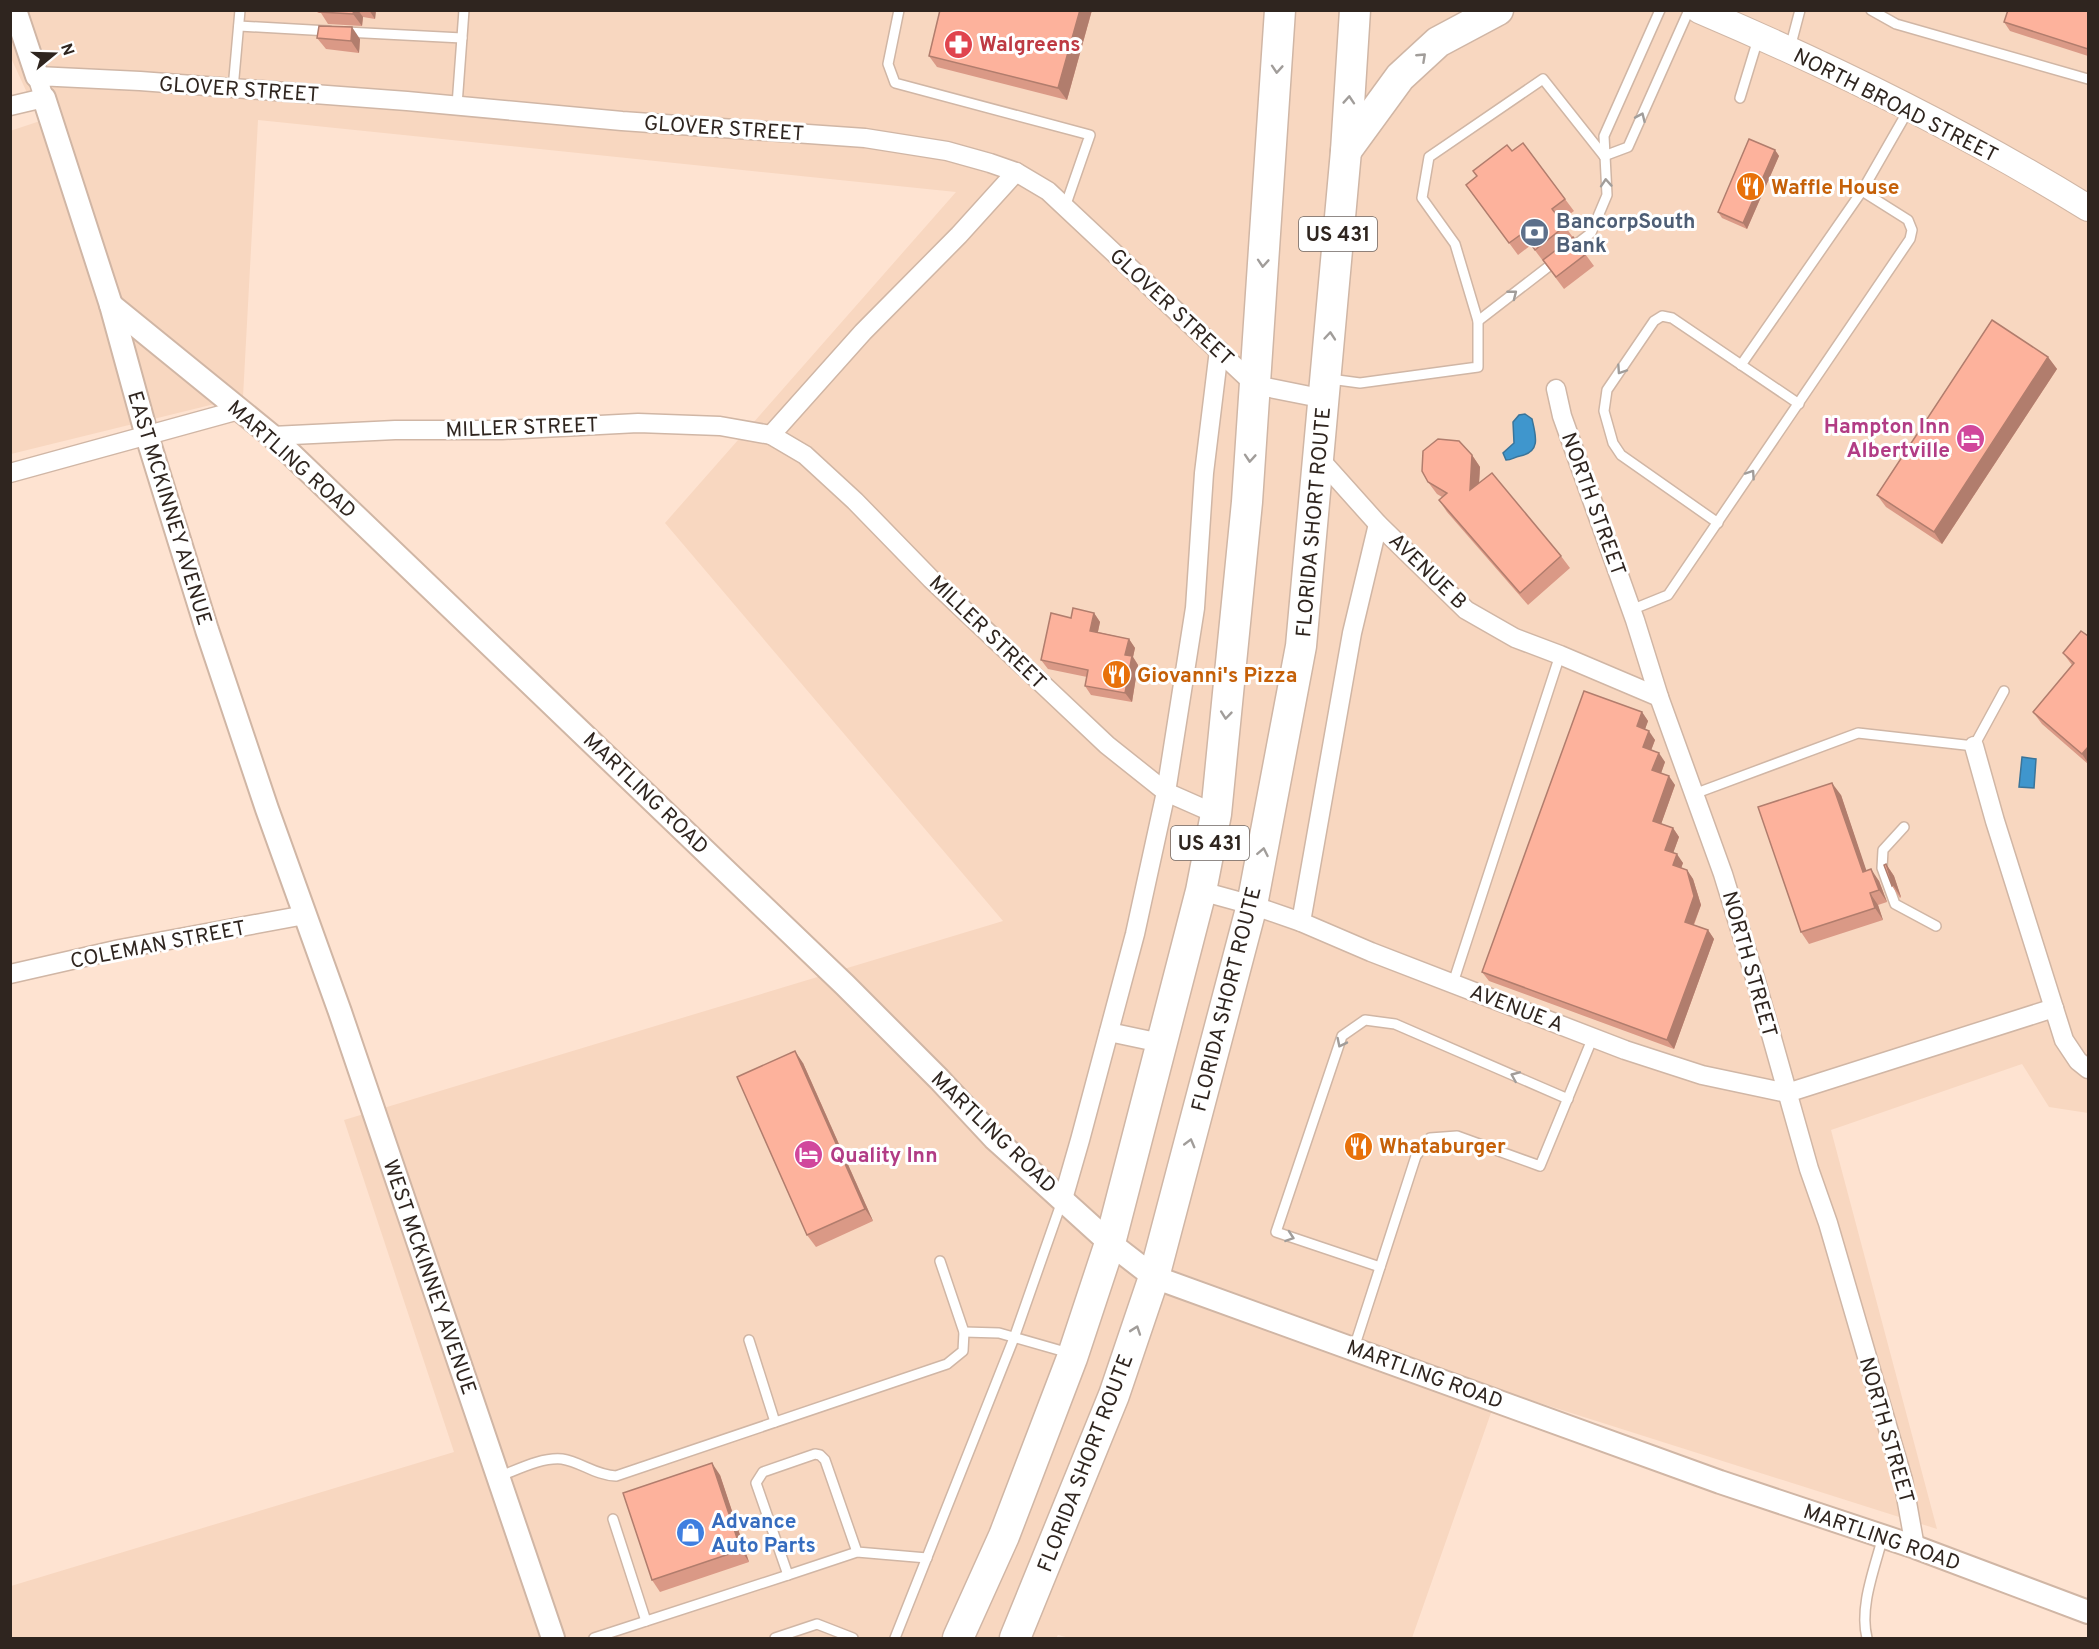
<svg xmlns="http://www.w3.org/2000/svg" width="2099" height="1649" font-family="Overpass,sans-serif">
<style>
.built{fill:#f8d7c0}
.water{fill:#3f96cd;stroke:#3a7499;stroke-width:1.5}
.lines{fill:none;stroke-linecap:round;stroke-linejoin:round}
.service-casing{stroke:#d0b6a5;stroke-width:12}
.minor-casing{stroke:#d0b6a5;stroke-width:21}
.tertiary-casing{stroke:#d0b6a5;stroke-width:26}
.secondary-casing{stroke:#d0b6a5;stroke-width:28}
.trunk-casing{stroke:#d0b6a5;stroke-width:33}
.service{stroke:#fff;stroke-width:9}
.minor{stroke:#fff;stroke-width:18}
.tertiary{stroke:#fff;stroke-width:22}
.secondary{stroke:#fff;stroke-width:26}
.trunk{stroke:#fff;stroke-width:30}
.wall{fill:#da9986}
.shaded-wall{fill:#b17d6d}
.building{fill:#fdb29c;stroke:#b17d6d;stroke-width:1.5}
.oneway{stroke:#a19d9a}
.labels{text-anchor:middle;stroke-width:6;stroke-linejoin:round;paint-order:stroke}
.shield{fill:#fff;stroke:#6d6662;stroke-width:1.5}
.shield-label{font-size:20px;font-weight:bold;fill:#2f251f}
.health-label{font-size:21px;font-weight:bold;fill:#be3a42;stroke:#fff;text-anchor:start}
.street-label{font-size:21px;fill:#2f251f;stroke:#fff}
.food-label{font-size:21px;font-weight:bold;fill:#c56008;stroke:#fff;text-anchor:start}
.service-label{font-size:21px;font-weight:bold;fill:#4e5e75;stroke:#fff;text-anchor:start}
.hotel-label{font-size:21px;font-weight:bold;fill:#b23c85;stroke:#fff;text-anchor:end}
.shop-label{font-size:21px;font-weight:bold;fill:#366cbe;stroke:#fff;text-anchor:start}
</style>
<rect width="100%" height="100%" fill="#fee3d1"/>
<path class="built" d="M11,11H2088V1113L2049,1107L2022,1064L1831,1130L1937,1529L1499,1390L1412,1638H1070L1058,1635L1056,1638H11V1586L454,1452L344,1120L1003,921L665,523L956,192L258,120L243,397L11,454L10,131L40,121L11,58Z"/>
<g class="water">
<path d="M1525,414L1532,419C1536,436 1541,452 1520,456C1514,457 1512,460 1506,460L1503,453L1514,443L1513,422L1519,415Z"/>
<path d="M2022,757L2036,759L2034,788L2019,787Z"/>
</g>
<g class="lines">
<defs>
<g id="service">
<path d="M899,10L888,64L895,83L1090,135L1065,207"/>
<path d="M1871,10L1896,24L2088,79"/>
<path d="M239,26L329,31"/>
<path d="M346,32L462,38"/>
<path d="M1790,48L1800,10"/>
<path d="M233,89L240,10"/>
<path d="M1740,98L1758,39"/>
<path d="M457,105L464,10"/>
<path d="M1604,156L1628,147L1689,10"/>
<path d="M1570,249L1591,233L1607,195L1604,136L1660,10"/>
<path d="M1478,321L1557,260"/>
<path d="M1741,365L1862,191L1909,109"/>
<path d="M1330,379L1360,383L1478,367V321L1455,244L1422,198L1429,157L1543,79L1604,156"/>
<path d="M1718,523L1621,455L1613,443L1604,411L1607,390L1654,321L1662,316L1672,318L1799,404"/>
<path d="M1631,610L1668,595L1910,239L1912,230L1908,220L1862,191"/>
<path d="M1694,794L1858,733L1974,746L2004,691"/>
<path d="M1904,827L1883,850L1882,868L1895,904L1936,926"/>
<path d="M1453,983L1560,655"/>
<path d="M1380,1267L1276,1232L1342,1036L1365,1020L1395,1024L1568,1099"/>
<path d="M964,1332L999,1333L1069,1353"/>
<path d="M749,1340L775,1422"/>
<path d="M1354,1348L1416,1156L1430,1138L1457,1136L1540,1166L1593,1037"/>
<path d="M498,1477C517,1470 541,1457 562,1459C581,1462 595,1475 616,1476L947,1364L963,1351L964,1332L940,1261"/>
<path d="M613,1519L646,1621"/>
<path d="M857,1552L788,1575L756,1483L763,1472L815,1454L820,1455L825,1460L857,1552L927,1558"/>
<path d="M594,1638L788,1575"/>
<path d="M775,1638L817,1624L853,1638"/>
<path d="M895,1638L1014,1338L1062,1201"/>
<path d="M1867,1638C1859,1606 1875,1568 1883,1536"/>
</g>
<g id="minor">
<path d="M10,106L44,98L37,76L140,81L407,101L622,121L865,138L947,151L990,163L1016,172L1048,191L1255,385L1325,399"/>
<path d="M1556,389L1562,416L1635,620L1659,697L1723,874L1755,978L1809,1169L1828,1223L1903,1480L1915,1547"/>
<path d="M771,435L863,332L959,235L1016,172"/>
<path d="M272,436L395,430H502L638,423L720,426L771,435L805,455L855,501L931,579L1107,745L1166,792L1216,814"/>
<path d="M1318,457L1378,524L1466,610L1515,638L1560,655L1659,697"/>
<path d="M10,473L239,410"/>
<path d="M1974,746L1995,821L2064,1040L2078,1061L2088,1069"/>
<path d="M1201,891L1252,905L1301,922L1371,952L1625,1050L1702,1075L1787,1093L2054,1008"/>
<path d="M1301,922L1352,633L1378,524"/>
<path d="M10,974L120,949L305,915"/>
<path d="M1109,1032L1161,1043"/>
<path d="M1063,1199L1080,1140L1135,934L1166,792L1195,608L1204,473L1219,350"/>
</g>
<g id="tertiary">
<path d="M15,10L37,76"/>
<path d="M44,98L111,305L147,436L207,630L267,809L340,1012L553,1638"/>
<path d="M111,305L272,436L845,985L939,1079L994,1138L1110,1243L1154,1277L1720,1482L1915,1547L2088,1612"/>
</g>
<path id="secondary" d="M1699,10C1833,67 1965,132 2088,208"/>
<g id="trunk">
<path d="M1346,151L1400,77L1438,42L1498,10"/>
<path d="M958,1638L1004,1536L1072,1358L1110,1243L1201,891L1216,814L1247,502L1280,10"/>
<path d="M1015,1638L1114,1395L1154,1277L1252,905L1301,646L1346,151L1355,10"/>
</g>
</defs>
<use href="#service" class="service-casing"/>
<use href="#minor" class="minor-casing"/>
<use href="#tertiary" class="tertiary-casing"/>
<use href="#secondary" class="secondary-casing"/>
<use href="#trunk" class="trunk-casing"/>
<use href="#service" class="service"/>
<use href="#minor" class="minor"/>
<use href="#tertiary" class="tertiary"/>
<use href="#secondary" class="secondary"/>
<use href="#trunk" class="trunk"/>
</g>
<g class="wall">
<path d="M316,10H376L375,19L363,17L362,26L328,24L321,13H318Z"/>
<path d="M382,10H398V12Z"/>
<path d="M940,10H1092L1067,100L937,67L929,56Z"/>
<path d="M2088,10V56L2010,31L2004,22Z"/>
<path d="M317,38L360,39L359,53L326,49Z"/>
<path d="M1775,150L1779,156L1747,229L1722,218L1718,212Z"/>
<path d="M1512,151L1565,199L1574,211L1561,221L1594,266L1564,289L1531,245L1518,255L1466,185Z"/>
<path d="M2048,357L2057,369L1942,544L1886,507L1877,495Z"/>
<path d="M1472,455L1480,467L1479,482L1561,556L1570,568L1528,605L1447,512L1439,500L1442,497L1437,494L1428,482Z"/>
<path d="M1094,613L1100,622L1098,632L1129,639L1135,648L1133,657L1138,665L1132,702L1091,695L1085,686L1087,677L1048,669L1041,660L1071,618Z"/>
<path d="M2088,636V764L2042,724L2033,712L2072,665L2063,653Z"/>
<path d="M1642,712L1648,721L1645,729L1655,740L1651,750L1665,762L1661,773L1675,785L1661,824L1673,828L1679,837L1673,853L1683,863L1681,868L1687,870L1693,879L1701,905L1694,925L1708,930L1714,939L1674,1049L1489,981L1482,972Z"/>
<path d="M1841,795L1866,871L1879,881L1887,902L1878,905L1883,920L1809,944L1801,932Z"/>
<path d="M1886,864L1894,876L1901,897L1900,898L1892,886Z"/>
<path d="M803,1063L873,1221L816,1247L807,1235Z"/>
<path d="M720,1475L749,1562L660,1592L652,1580Z"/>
</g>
<g class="shaded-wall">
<path d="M354,10H358L363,17L362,26L353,14Z"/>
<path d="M369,10H376L375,19Z"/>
<path d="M1080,10H1092L1067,100L1058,88Z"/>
<path d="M352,27L360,39L359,53L351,41Z"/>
<path d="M1775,150L1779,156L1747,229L1743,223Z"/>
<path d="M2048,357L2057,369L1942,544L1934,532Z"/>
<path d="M1472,455L1480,467L1478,502L1470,490Z"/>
<path d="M1094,613L1100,622L1096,640L1090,631Z"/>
<path d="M1129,639L1135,648L1133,657L1138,665L1132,702L1125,693V655Z"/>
<path d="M1642,712L1648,721L1643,735L1637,726Z"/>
<path d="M1649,731L1655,740L1649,756L1643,747Z"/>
<path d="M2088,747V763L2082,754Z"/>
<path d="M1659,753L1665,762L1659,779L1652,770Z"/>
<path d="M1669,776L1675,785L1659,830L1653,821Z"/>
<path d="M1832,783L1841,795L1871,884L1863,872Z"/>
<path d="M1673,828L1679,837L1671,859L1665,850Z"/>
<path d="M1677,854L1683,863L1679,874L1673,865Z"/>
<path d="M1886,864L1894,876L1901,897L1893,885Z"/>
<path d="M1871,869L1879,881L1887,902L1879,890Z"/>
<path d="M1687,870L1693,879L1701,905L1691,931L1685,922Z"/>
<path d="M1870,893L1878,905L1883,920L1875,908Z"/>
<path d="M1708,930L1714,939L1674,1049L1667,1040Z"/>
<path d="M795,1051L803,1063L873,1221L865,1209Z"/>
<path d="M712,1463L720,1475L749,1562L741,1550Z"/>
</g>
<g class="building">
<path d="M320,10H354L353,14L320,12Z"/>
<path d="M940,10H1080L1058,88L929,56Z"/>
<path d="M2008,10H2088V49L2004,22Z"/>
<path d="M319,26L352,27L351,41L317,38Z"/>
<path d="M1749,139L1775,150L1743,223L1718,212Z"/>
<path d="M1523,143L1565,199L1552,209L1565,226L1535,250L1523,233L1509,243L1466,185L1477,176L1473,171L1507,145L1512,151Z"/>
<path d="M1573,237L1586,254L1556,277L1543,260Z"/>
<path d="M1992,320L2048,357L1934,532L1877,495Z"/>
<path d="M1438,439L1459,441L1472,455L1470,490L1492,473L1561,556L1520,593L1439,500L1447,493L1428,482L1422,471L1423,451Z"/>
<path d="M1073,608L1094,613L1090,631L1129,639L1125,655L1132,656L1125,693L1085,686L1088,670L1041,660L1051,613L1071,618Z"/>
<path d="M2081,631L2088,636V747L2082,754L2033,712L2074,663L2063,653Z"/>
<path d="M1584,691L1642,712L1637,726L1649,731L1643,747L1659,753L1652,770L1669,776L1653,821L1673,828L1665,850L1677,854L1673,865L1687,870L1694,896L1685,922L1708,930L1667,1040L1482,972Z"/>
<path d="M1832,783L1863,872L1871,869L1879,890L1870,893L1875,908L1801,932L1758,807Z"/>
<path d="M1886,864L1893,885L1892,886L1884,865Z"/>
<path d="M795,1051L865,1209L807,1235L737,1077Z"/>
<path d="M712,1463L741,1550L652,1580L623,1493Z"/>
</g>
<defs><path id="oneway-chevron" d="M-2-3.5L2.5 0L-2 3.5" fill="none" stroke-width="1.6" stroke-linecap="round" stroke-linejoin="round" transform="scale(1.5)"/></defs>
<g class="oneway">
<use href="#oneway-chevron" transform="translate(1422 57) rotate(-43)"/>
<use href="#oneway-chevron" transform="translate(1277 69) rotate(94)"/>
<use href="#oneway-chevron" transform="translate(1349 100) rotate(-86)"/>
<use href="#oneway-chevron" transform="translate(1641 117) rotate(-66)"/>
<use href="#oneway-chevron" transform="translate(1606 183) rotate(-94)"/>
<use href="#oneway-chevron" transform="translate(1263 263) rotate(94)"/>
<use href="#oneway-chevron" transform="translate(1513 294) rotate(-38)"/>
<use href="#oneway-chevron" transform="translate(1330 336) rotate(-85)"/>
<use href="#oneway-chevron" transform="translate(1621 370) rotate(124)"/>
<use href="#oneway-chevron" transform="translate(1250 458) rotate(94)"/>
<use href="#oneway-chevron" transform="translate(1751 474) rotate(-56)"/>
<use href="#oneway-chevron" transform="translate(1226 715) rotate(96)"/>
<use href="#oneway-chevron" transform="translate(1263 852) rotate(-79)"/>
<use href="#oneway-chevron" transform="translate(1341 1043) rotate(116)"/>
<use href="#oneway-chevron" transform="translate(1515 1076) rotate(-157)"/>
<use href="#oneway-chevron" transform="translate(1190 1143) rotate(-75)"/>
<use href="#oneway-chevron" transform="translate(1290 1237) rotate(19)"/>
<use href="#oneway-chevron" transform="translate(1136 1330) rotate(-71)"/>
</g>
<defs>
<symbol id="pharmacy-disc" viewBox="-11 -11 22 22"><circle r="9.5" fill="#e0444e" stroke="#fff"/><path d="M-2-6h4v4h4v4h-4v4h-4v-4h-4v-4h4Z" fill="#fff"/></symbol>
<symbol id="restaurant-disc" viewBox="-11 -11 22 22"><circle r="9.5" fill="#e8710a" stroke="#fff"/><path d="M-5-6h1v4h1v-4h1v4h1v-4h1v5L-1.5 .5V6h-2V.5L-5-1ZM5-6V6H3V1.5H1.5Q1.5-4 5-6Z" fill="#fff"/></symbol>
<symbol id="bank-disc" viewBox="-11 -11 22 22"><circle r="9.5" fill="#5c6f8a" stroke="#fff"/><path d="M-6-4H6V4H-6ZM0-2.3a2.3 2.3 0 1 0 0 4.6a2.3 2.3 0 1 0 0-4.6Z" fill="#fff"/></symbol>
<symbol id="hotel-disc" viewBox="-11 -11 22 22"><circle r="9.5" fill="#d1479c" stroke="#fff"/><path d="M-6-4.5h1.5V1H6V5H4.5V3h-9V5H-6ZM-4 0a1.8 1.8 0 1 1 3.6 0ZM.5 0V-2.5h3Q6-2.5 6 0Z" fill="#fff"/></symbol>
<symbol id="shop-disc" viewBox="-11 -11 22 22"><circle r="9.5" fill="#3f7fe0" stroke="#fff"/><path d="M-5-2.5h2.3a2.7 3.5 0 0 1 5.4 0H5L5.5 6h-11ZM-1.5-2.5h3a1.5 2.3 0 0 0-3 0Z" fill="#fff"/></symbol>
</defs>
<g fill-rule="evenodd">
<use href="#pharmacy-disc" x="942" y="28" width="33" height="33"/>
<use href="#restaurant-disc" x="1734" y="170" width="33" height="33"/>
<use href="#bank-disc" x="1518" y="216" width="33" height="33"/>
<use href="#hotel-disc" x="1954" y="422" width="33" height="33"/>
<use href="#restaurant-disc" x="1100" y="658" width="33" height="33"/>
<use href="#restaurant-disc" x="1342" y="1130" width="33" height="33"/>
<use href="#hotel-disc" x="792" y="1138" width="33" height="33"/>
<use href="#shop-disc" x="674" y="1516" width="33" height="33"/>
</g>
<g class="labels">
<g class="shield">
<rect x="1299" y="217" width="78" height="34" rx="4.5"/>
<rect x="1171" y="826" width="78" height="34" rx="4.5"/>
</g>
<g class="shield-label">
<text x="1338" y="241">US 431</text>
<text x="1210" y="850">US 431</text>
</g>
<g class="health-label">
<text x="979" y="51">Walgreens</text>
</g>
<g class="street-label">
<text transform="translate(239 89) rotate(4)" y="7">GLOVER STREET</text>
<text transform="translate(1896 105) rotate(27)" y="7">NORTH BROAD STREET</text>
<text transform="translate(724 128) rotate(4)" y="7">GLOVER STREET</text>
<text transform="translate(1172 307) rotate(43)" y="7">GLOVER STREET</text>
<text transform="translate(522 427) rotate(-2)" y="7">MILLER STREET</text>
<text transform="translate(292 459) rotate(42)" y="7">MARTLING ROAD</text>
<text transform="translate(1594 504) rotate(70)" y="7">NORTH STREET</text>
<text transform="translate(170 508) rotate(73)" y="7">EAST MCKINNEY AVENUE</text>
<text transform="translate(1313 522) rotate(-85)" y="7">FLORIDA SHORT ROUTE</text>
<text transform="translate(1428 571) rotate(44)" y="7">AVENUE B</text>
<text transform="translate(988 632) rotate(44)" y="7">MILLER STREET</text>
<text transform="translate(646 793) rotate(44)" y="7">MARTLING ROAD</text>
<text transform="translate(158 944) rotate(-11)" y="7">COLEMAN STREET</text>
<text transform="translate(1750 964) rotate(74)" y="7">NORTH STREET</text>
<text transform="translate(1226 999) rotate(-76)" y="7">FLORIDA SHORT ROUTE</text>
<text transform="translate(1517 1008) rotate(21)" y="7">AVENUE A</text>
<text transform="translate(994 1132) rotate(44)" y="7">MARTLING ROAD</text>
<text transform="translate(430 1277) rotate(71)" y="7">WEST MCKINNEY AVENUE</text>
<text transform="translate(1425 1374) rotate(20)" y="7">MARTLING ROAD</text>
<text transform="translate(1887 1430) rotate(74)" y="7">NORTH STREET</text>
<text transform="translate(1085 1463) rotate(-69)" y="7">FLORIDA SHORT ROUTE</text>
<text transform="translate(1882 1537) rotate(19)" y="7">MARTLING ROAD</text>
</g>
<g class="food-label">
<text x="1771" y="194">Waffle House</text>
<text x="1137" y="682">Giovanni's Pizza</text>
<text x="1379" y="1153">Whataburger</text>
</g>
<g class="service-label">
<text x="1556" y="228">BancorpSouth<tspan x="1556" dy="24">Bank</tspan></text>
</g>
<g class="hotel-label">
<text x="1950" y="433">Hampton Inn<tspan x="1950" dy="24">Albertville</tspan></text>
<text x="830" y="1162" text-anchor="start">Quality Inn</text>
</g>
<g class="shop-label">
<text x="711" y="1528">Advance<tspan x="711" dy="24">Auto Parts</tspan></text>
</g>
</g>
<rect width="2099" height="1649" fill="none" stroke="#2f251f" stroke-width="24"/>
<g transform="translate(54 54) rotate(71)" stroke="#ffffff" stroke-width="4.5" paint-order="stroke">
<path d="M0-4.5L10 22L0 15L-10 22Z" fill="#2f251f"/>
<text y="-9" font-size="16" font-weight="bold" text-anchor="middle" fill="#2f251f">N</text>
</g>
</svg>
